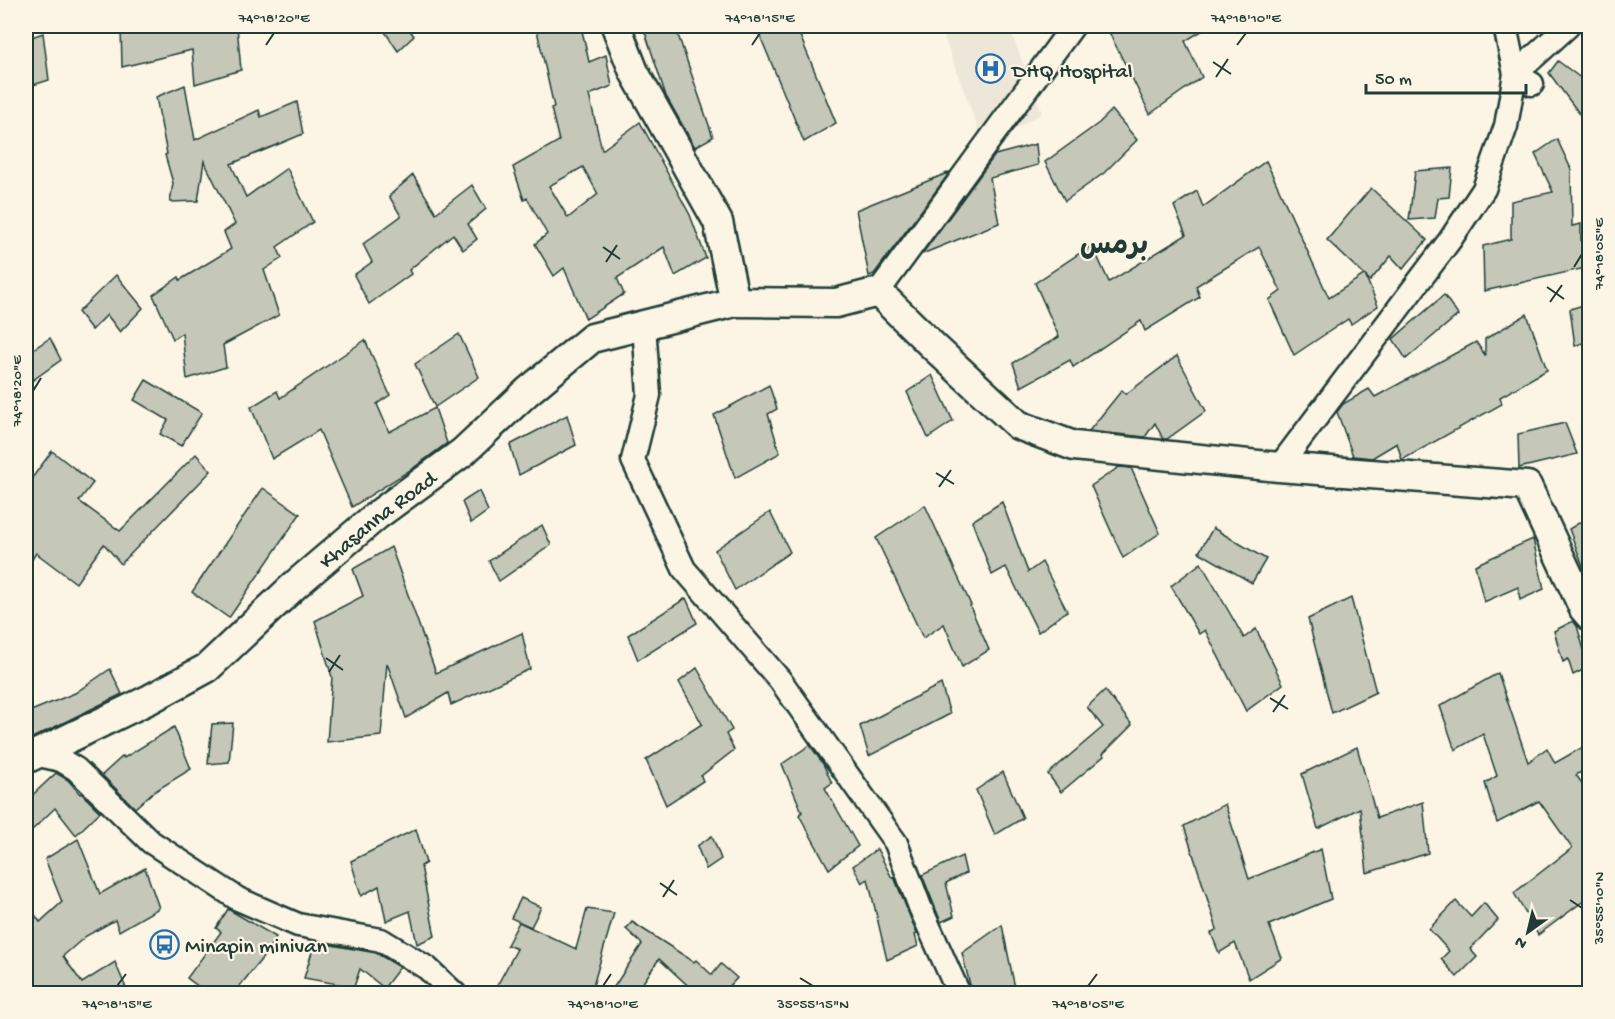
<svg xmlns="http://www.w3.org/2000/svg" width="1615" height="1019" font-family="'Gochi Hand','Playpen Sans Arabic',sans-serif">
<style>
.built{fill:#ece7d8}
.building{fill:#c5c7b9;stroke:#1f3d34;stroke-width:1.5;fill-rule:evenodd}
.lines{fill:none;stroke-linecap:round;stroke-linejoin:round}
.minor-casing{stroke:#1f3d34;stroke-width:27}
.tertiary-casing{stroke:#1f3d34;stroke-width:33}
.minor{stroke:#fcf5e5;stroke-width:22}
.tertiary{stroke:#fcf5e5;stroke-width:28}
.ticks{fill:none;stroke:#1f3d34;stroke-width:2}
.labels{text-anchor:middle;stroke-width:4.5;stroke-linejoin:round;paint-order:stroke}
.poi-label{font-size:22px;fill:#1f3d34;stroke:#fcf5e5;text-anchor:start}
.street-label{font-size:22px;fill:#1f3d34;stroke:#fcf5e5}
.district-label{font-size:28px;font-weight:bold;fill:#1f3d34;stroke:#fcf5e5}
.neatline{fill:none;stroke:#1f3d34;stroke-width:2}
.ticks-label{font-size:15px;text-anchor:middle;fill:#1f3d34}
</style>
<rect width="100%" height="100%" fill="#fcf5e5"/>
<filter id="ink" filterUnits="userSpaceOnUse"><feTurbulence type="fractalNoise" baseFrequency=".0167" numOctaves="2"/><feDisplacementMap in="SourceGraphic" scale="12" xChannelSelector="R" yChannelSelector="G"/><feConvolveMatrix kernelMatrix="1 2 1 2 8 2 1 2 1" color-interpolation-filters="sRGB"/></filter>
<g filter="url(#ink)">
<path class="built" d="M940,26H1009L1042,113L985,147Z"/>
<g class="building">
<path d="M121,26H237L241,70L195,84L192,50L122,67Z"/>
<path d="M381,26H407L414,36L398,51Z"/>
<path d="M536,26H581L589,62L606,55L612,86L589,95L602,150L640,122L690,215L706,258L675,276L664,247L617,278L624,294L586,319L564,268L554,276L535,244L547,234L527,198L524,200L513,167L559,141L551,108L554,107ZM583,167L598,194L568,218L549,186Z"/>
<path d="M643,26H675L713,137L695,147L666,96Z"/>
<path d="M756,26H796L836,123L804,142Z"/>
<path d="M1106,26H1210L1185,41L1202,77L1150,114Z"/>
<path d="M43,33L49,80L30,86L28,71H26V39Z"/>
<path d="M1558,61L1590,85V128L1549,73Z"/>
<path d="M185,85L195,140L259,110L261,117L297,102L303,134L231,164L246,197L287,168L313,222L277,247L282,258L264,270L279,315L223,345L226,367L187,379L182,333L173,339L153,295L179,277L180,280L231,249L224,232L235,224L204,161L198,201L170,202L173,183L165,155L167,154L156,97Z"/>
<path d="M1112,110L1137,140L1104,173L1065,201L1045,162L1099,123Z"/>
<path d="M1557,139L1571,169L1572,226L1581,224V241L1590,238V267L1484,291L1483,246L1511,239V201L1553,192L1535,154Z"/>
<path d="M1036,144L1038,165L990,178L999,223L922,254L995,155Z"/>
<path d="M1266,161L1329,298L1364,275L1327,240L1371,188L1427,240L1403,269L1391,256L1370,281L1365,275L1378,306L1351,324L1348,319L1294,355L1269,300L1281,291L1259,247L1196,286L1200,297L1145,331L1141,321L1073,367L1070,360L1021,387L1013,363L1059,337L1035,283L1092,245L1109,282L1186,235L1174,206L1197,191L1203,207Z"/>
<path d="M1452,168L1449,197L1438,198L1435,218L1409,220L1415,171Z"/>
<path d="M950,172L874,274L869,276L856,210Z"/>
<path d="M413,175L436,213L472,185L486,209L468,224L477,239L463,250L453,234L409,270L411,274L369,304L354,275L372,262L363,244L401,216L389,196Z"/>
<path d="M116,275L143,308L120,332L107,315L92,330L78,312Z"/>
<path d="M1444,295L1458,315L1406,359L1393,339Z"/>
<path d="M1590,303V340L1575,346L1570,309Z"/>
<path d="M1527,314L1547,370L1500,397L1502,404L1402,460L1397,443L1372,458L1353,456L1337,412L1343,404L1369,389L1375,397L1476,342L1485,355V339Z"/>
<path d="M459,334L479,377L435,407L415,364Z"/>
<path d="M50,338L61,360L26,385V354Z"/>
<path d="M365,340L390,395L377,404L389,432L435,408L447,443L412,469L352,507L319,430L272,459L251,407L277,391L280,398Z"/>
<path d="M1177,356L1206,411L1167,439H1163L1155,423L1145,437L1089,431L1122,390L1126,394Z"/>
<path d="M932,375L953,421L928,438L907,392Z"/>
<path d="M146,380L202,413L181,446L160,434L168,420L134,400Z"/>
<path d="M769,385L777,409L768,414L780,453L735,478L714,415Z"/>
<path d="M567,415L576,445L519,475L510,445Z"/>
<path d="M1565,423L1577,454L1519,468L1518,434Z"/>
<path d="M52,451L93,483L79,501L120,531L196,454L211,471L121,564L104,544L76,583L36,553L26,569V486Z"/>
<path d="M1119,467L1131,468L1160,533L1123,558L1091,486Z"/>
<path d="M263,488L300,514L229,618L192,592Z"/>
<path d="M479,491L488,511L471,523L462,502Z"/>
<path d="M1002,502L1028,572L1042,562L1067,611L1038,632L1006,567L992,575L972,521Z"/>
<path d="M925,505L971,605L970,606L989,650L962,667L944,624L923,638L876,538Z"/>
<path d="M770,512L790,552L735,590L715,550Z"/>
<path d="M1590,516V579H1588L1569,529Z"/>
<path d="M542,525L551,545L499,581L489,561Z"/>
<path d="M1213,528L1266,559L1252,583L1199,552Z"/>
<path d="M1533,539L1544,589L1520,600L1518,587L1484,602L1475,565Z"/>
<path d="M391,547L436,673L522,633L530,669L451,705L448,693L406,718L387,663L381,736L327,742L332,677L315,621L363,596L353,569Z"/>
<path d="M1201,563L1244,638L1256,629L1283,684L1246,711L1205,630L1199,634L1171,586Z"/>
<path d="M686,598L697,623L638,660L628,635Z"/>
<path d="M1351,598L1376,692L1332,713L1308,619Z"/>
<path d="M1573,621L1577,626L1589,667L1573,675L1568,659L1563,662L1554,631Z"/>
<path d="M697,668L732,730L726,734L734,750L701,776L703,781L666,805L646,760L702,724L679,682Z"/>
<path d="M110,669L122,694L26,741V713L75,693Z"/>
<path d="M1498,673L1528,762L1547,748L1555,763L1590,743V767L1576,775L1590,794V896L1538,935L1514,893L1572,848L1539,801L1497,823L1485,783L1497,776L1483,734L1455,750L1440,706Z"/>
<path d="M941,684L950,714L869,756L860,726Z"/>
<path d="M1105,690L1132,725L1103,754L1104,756L1061,792L1048,774L1103,727L1087,707Z"/>
<path d="M233,723L229,762L208,764L212,724Z"/>
<path d="M174,727L191,769L152,793L135,808L102,775L123,756L124,758Z"/>
<path d="M810,745L823,764L832,783L825,788L858,846L829,869L799,815L802,812L782,764Z"/>
<path d="M1357,747L1377,818L1423,802L1428,853L1367,873L1360,808L1318,829L1302,774Z"/>
<path d="M1003,772L1023,818L995,835L976,790Z"/>
<path d="M56,773L68,780L80,794L81,793L100,812L76,835L55,808L26,836V801Z"/>
<path d="M1225,804L1249,879L1321,849L1331,899L1269,925L1282,958L1249,979L1235,943L1219,953L1211,933L1217,929L1184,826Z"/>
<path d="M416,829L426,863L421,866L435,936L417,944L410,911L386,921L379,886L361,896L351,861Z"/>
<path d="M712,836L721,859L706,869L697,846Z"/>
<path d="M78,839L100,894L145,868L159,908L119,931L115,920L86,936L63,956L82,983L115,962L128,993H40L26,973V902L40,922L62,902L45,859Z"/>
<path d="M877,849L892,878L894,877L917,934L915,935L918,946L887,960L868,879L862,883L853,866Z"/>
<path d="M962,856L966,873L946,883L954,916L941,922L922,875Z"/>
<path d="M521,898L541,907L531,927L511,918Z"/>
<path d="M1456,901L1471,917L1484,903L1498,920L1470,949L1477,957L1457,977L1441,959L1449,951L1429,929Z"/>
<path d="M228,909L276,937L264,956L234,993H207L187,978L221,932L216,928Z"/>
<path d="M587,909L614,913L591,993H493L517,949L507,945L519,922L576,949Z"/>
<path d="M632,922L694,962L696,960L712,975L721,964L737,978L727,989L732,993H696L659,959L636,993H610L642,944L626,929Z"/>
<path d="M1002,925L1016,993H972L962,953Z"/>
<path d="M315,942L376,953L400,967L384,988L360,969L354,987L304,978Z"/>
</g>
<g class="lines">
<defs>
<g id="minor">
<path d="M1532,84L1515,74L1568,26"/>
<path d="M878,292L1073,26"/>
<path d="M644,325L649,395L633,460L684,569L780,680L896,843L920,907L959,994"/>
<path d="M1279,467L1450,240L1484,189L1506,126L1515,74L1505,26"/>
<path d="M35,754L61,760L76,769L151,842L238,899L298,925L381,940L427,968L455,994"/>
</g>
<g id="tertiary">
<path d="M616,26L634,72L718,222L735,302L836,303L878,292L933,346L1018,425L1074,446L1279,467L1527,486L1584,609L1590,616"/>
<path id="s1" d="M26,759L150,699L207,668L295,585L376,516L463,452L527,392L592,338L735,302"/>
</g>
</defs>
<use href="#minor" class="minor-casing"/>
<use href="#tertiary" class="tertiary-casing"/>
<use href="#minor" class="minor"/>
<use href="#tertiary" class="tertiary"/>
</g>
</g>
<path class="ticks" d="M266,45L274,33M752,45L760,33M1237,45L1246,33M1213,62L1231,74M1216,77L1228,59M603,247L620,259M606,262L617,245M1574,267L1582,254M1547,287L1564,299M1550,302L1562,285M33,391L41,378M936,473L954,484M939,487L951,470M326,658L343,670M329,672L340,655M1270,698L1288,709M1273,712L1285,695M660,883L677,895M663,897L674,880M1570,900L1582,908M800,978L813,986M117,986L126,974M603,986L611,974M1088,986L1097,974"/>
<defs>
<symbol id="hospital-ring" viewBox="-11 -11 22 22"><circle r="9.5" fill="#fcf5e5" stroke="#1f6fb2" stroke-width="1.5"/><path d="M-5-5h3v3.5h4V-5h3V5h-3V1.5h-4V5h-3Z" fill="#1f6fb2"/></symbol>
<symbol id="bus-ring" viewBox="-11 -11 22 22"><circle r="9.5" fill="#fcf5e5" stroke="#1f6fb2" stroke-width="1.5"/><path d="M-5-6H5V4H4V6H2V4H-2V6H-4V4H-5ZM-3.5-4V0h7V-4ZM-3.5 1.2v1.5H-2V1.2ZM2 1.2v1.5H3.5V1.2Z" fill="#1f6fb2"/></symbol>
</defs>
<g fill-rule="evenodd">
<use href="#hospital-ring" x="974" y="52" width="33" height="33"/>
<use href="#bus-ring" x="148" y="928" width="33" height="33"/>
</g>
<g class="labels">
<g class="poi-label">
<text x="1012" y="77">DHQ Hospital</text>
<text x="185" y="952">Minapin minivan</text>
</g>
<g class="street-label">
<text dy="8" stroke="none"><textPath href="#s1" startOffset="429">Khasanna Road</textPath></text>
</g>
<g class="district-label">
<text x="1114" y="253">برمس</text>
</g>
</g>
<rect width="1615" height="1019" fill="none" stroke="#fcf5e5" stroke-width="66"/>
<g transform="translate(1528 932) rotate(214)" stroke="#fcf5e5" stroke-width="4.5" paint-order="stroke">
<path d="M0-4.5L10 22L0 15L-10 22Z" fill="#1f3d34"/>
<text y="-9" font-size="16" font-weight="bold" text-anchor="middle" fill="#1f3d34">N</text>
</g>
<path d="M1366 84v9h160v-9" fill="none" stroke="#1f3d34" stroke-width="3"/>
<text x="1375" y="84" font-size="18" fill="#1f3d34" stroke="#fcf5e5" stroke-width="4.5" paint-order="stroke">50 m</text>
<rect x="33" y="33" width="1549" height="953" class="neatline"/>
<g class="ticks-label">
<text x="274" y="22">74°18'20"E</text>
<text x="760" y="22">74°18'15"E</text>
<text x="1246" y="22">74°18'10"E</text>
<text transform="translate(1598 254) rotate(-90)" y="5">74°18'05"E</text>
<text transform="translate(16 391) rotate(-90)" y="5">74°18'20"E</text>
<text transform="translate(1598 908) rotate(-90)" y="5">35°55'10"N</text>
<text x="117" y="1008">74°18'15"E</text>
<text x="603" y="1008">74°18'10"E</text>
<text x="813" y="1008">35°55'15"N</text>
<text x="1088" y="1008">74°18'05"E</text>
</g>
</svg>
